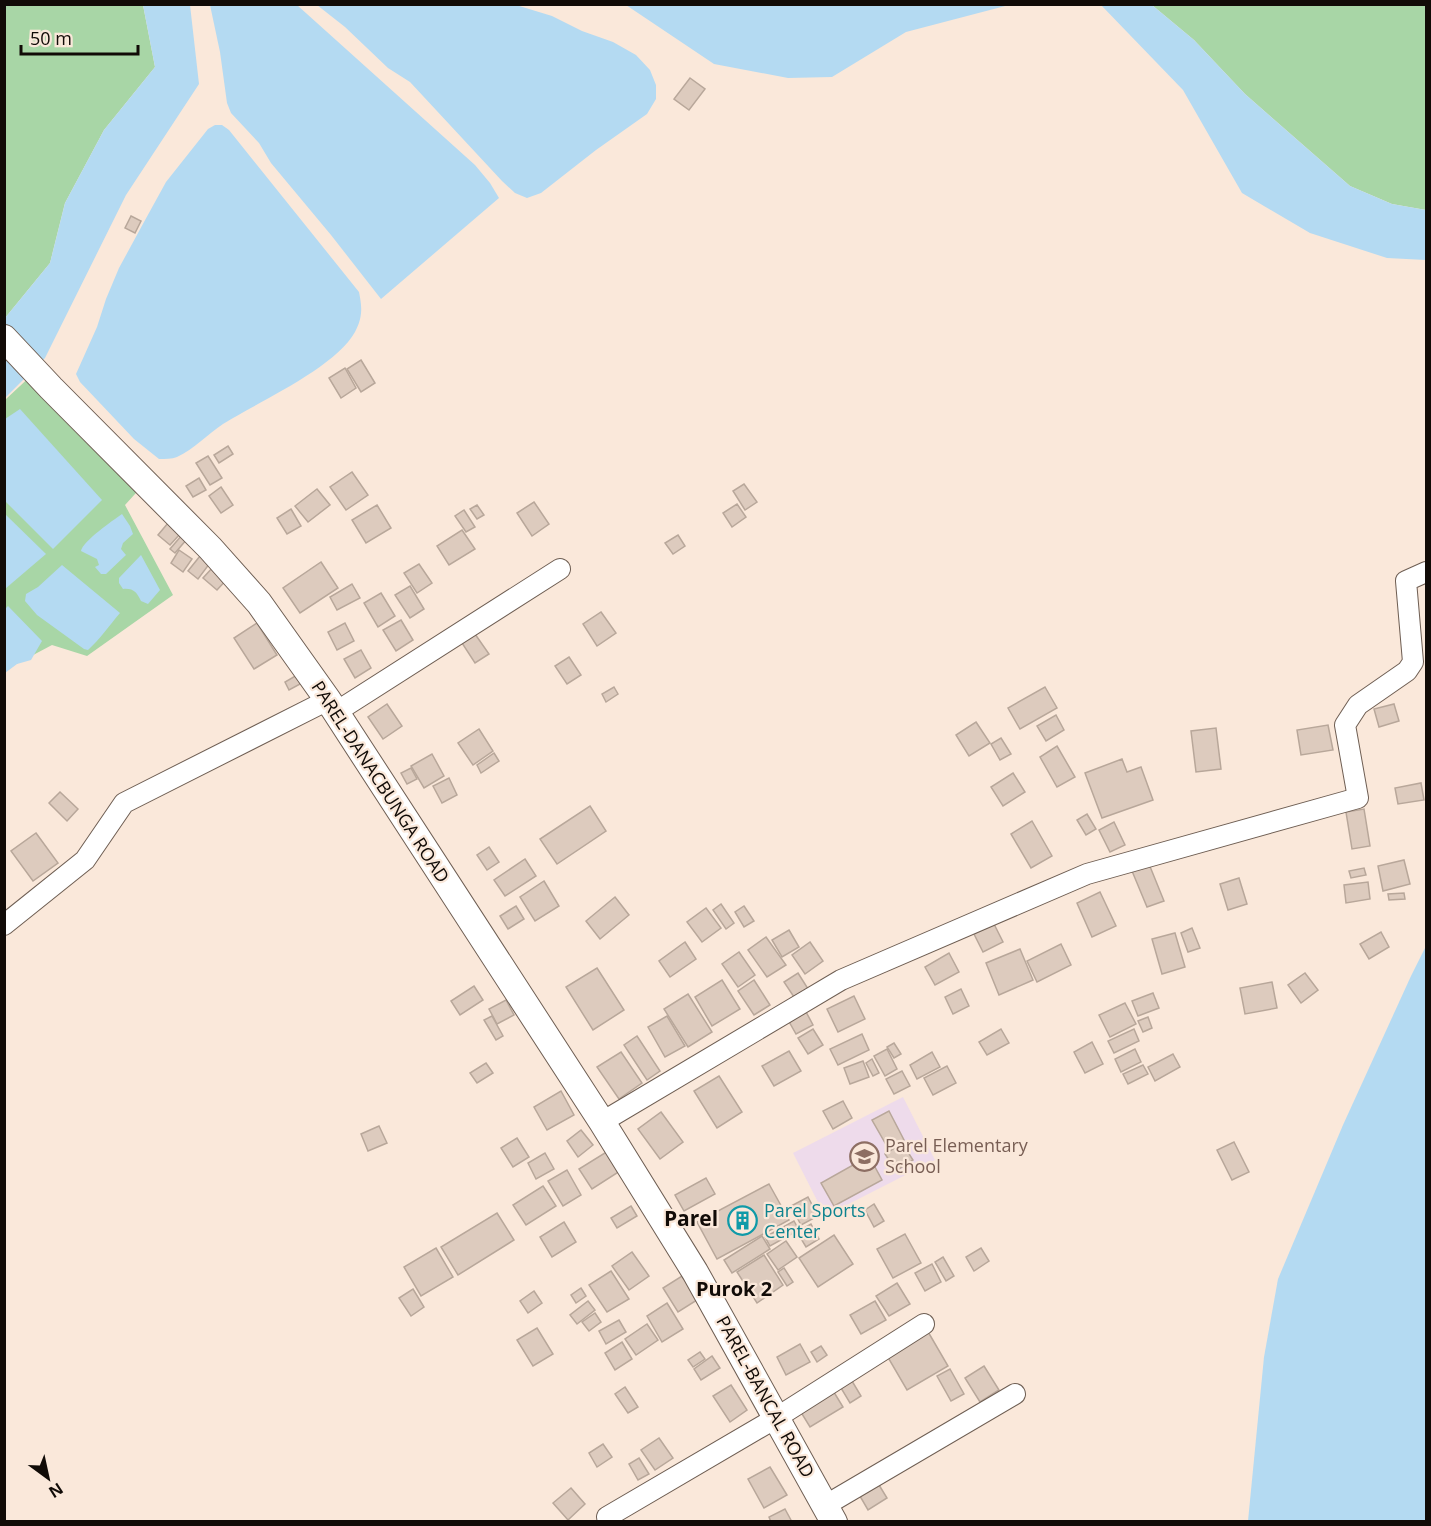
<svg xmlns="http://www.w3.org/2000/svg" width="1431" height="1526" font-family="'Open Sans',sans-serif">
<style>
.education{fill:#eedbeb}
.green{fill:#a8d6a6}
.water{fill:#b4daf2}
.building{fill:#ddcbbe;stroke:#b8a79a;stroke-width:1.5}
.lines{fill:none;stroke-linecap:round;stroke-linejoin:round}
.minor-casing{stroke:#6e5e53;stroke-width:22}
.major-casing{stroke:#6e5e53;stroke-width:28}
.minor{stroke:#fff;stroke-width:20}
.major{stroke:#fff;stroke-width:26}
.labels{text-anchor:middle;stroke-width:4.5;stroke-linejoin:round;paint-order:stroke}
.street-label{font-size:18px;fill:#110b07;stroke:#fae8da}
.education-label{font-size:18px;fill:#785e54;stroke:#fae8da;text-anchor:start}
.culture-label{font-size:18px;fill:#0d838f;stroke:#fae8da;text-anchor:start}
.neighbourhood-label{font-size:20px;font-weight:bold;fill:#110b07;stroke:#fae8da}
.quarter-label{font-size:21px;font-weight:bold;fill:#110b07;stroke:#fae8da}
</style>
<rect width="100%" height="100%" fill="#fae8da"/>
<path class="education" d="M903,1097L935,1160L825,1216L793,1153Z"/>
<g class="green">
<path d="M5,5H143L155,67L104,130L65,203L50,263L5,318Z"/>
<path d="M1152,5H1426V210L1392,204L1350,186L1245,94L1194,40Z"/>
<path d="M35,372L145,483L125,505L173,595L87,656L52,645L5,670V400Z"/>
</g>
<g class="water">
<path d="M143,5H190L199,84L126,195L45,358L5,398V318L50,263L65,203L104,130L155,67Z"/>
<path d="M210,5H297L475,165L490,183L499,198L381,299L331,235L271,163L259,143L231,113L227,103L220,52Z"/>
<path d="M317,5H516L552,16L582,31L613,42L636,55L650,70L656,85V99L647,114L596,150L541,193L527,198L515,193L502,181L410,82L388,68L345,27Z"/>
<path d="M626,5H1009L906,32L832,77L788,78L714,64Z"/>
<path d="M1101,5H1152L1194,40L1245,94L1350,186L1392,204L1426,210V260L1387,258L1310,233L1242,193L1183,90Z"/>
<path d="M215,125H222L229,130L359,292C362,307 363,317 355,332C335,368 258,402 223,424C208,434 194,449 177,457C172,459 165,459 159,459L134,439L80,382L76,374L97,327L106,299L119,268L144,222L166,182L208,129Z"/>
<path d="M20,409L102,500L53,549L5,501V419Z"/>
<path d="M4,513L46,554L5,589H4Z"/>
<path d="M122,514L130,526L133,534L123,543L121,549L126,555L106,574H101L95,567L99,565L97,559L81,551C83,541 112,521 122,514Z"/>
<path d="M141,555L160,590L148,604L141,601C137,593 134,588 123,589L119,583V578Z"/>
<path d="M62,565L120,613C109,626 100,639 88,650L84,649L37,615L25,601L26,594L38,587Z"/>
<path d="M8,606L42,641L31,660L17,664L5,673V609Z"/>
<path d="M1426,946V1521H1248L1264,1357L1278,1279L1343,1125L1411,976Z"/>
</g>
<g class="building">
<path d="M690,78L705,89L689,110L674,99Z"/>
<path d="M131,216L141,221L135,233L125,228Z"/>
<path d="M361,360L375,383L361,392L347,369Z"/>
<path d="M345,368L356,388L341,398L329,378Z"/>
<path d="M228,446L233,454L219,463L214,455Z"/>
<path d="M208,456L222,478L210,485L196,463Z"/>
<path d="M352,472L368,495L346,510L330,487Z"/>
<path d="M199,478L206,490L193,497L186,486Z"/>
<path d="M744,484L757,502L745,510L733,491Z"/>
<path d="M221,487L233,505L221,513L209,496Z"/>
<path d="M317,489L330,505L308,522L295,506Z"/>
<path d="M534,502L549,524L532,536L517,513Z"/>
<path d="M737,504L746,517L732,527L723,513Z"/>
<path d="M377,505L391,528L366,543L352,520Z"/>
<path d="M477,505L484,515L477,519L470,509Z"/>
<path d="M291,509L301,526L287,534L277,518Z"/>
<path d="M464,510L475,527L466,532L455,516Z"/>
<path d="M168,523L180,534L170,545L158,535Z"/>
<path d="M462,530L475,549L449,565L437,546Z"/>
<path d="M182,535L187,539L175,553L170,549Z"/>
<path d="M678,535L685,546L673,554L665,543Z"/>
<path d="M179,550L192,559L183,572L171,563Z"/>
<path d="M200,556L210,563L198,579L188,571Z"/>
<path d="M321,562L338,588L300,613L283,588Z"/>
<path d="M419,564L432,583L417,593L404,573Z"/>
<path d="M214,566L228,578L217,590L203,578Z"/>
<path d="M352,584L360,598L337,610L330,597Z"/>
<path d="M410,586L424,609L410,618L395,595Z"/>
<path d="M381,593L395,616L378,627L364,603Z"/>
<path d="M601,612L616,633L597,646L583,624Z"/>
<path d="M401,620L413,640L396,651L383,630Z"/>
<path d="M257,623L277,655L254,669L234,638Z"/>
<path d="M345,623L354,641L337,650L328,632Z"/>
<path d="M475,634L489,654L475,663L462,643Z"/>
<path d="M361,650L371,668L355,678L344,659Z"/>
<path d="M569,657L581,675L567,684L555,666Z"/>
<path d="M297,675L302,683L289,690L285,682Z"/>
<path d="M614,687L618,694L606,702L602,694Z"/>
<path d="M1045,687L1057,708L1020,729L1008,708Z"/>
<path d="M387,704L402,726L383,739L368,717Z"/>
<path d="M1394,704L1399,721L1379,727L1374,709Z"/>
<path d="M1056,715L1064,730L1046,741L1037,726Z"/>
<path d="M976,722L990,743L969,756L956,735Z"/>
<path d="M1328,725L1333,750L1301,755L1297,730Z"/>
<path d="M1216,728L1221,769L1196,772L1191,731Z"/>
<path d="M479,729L493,751L473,765L458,743Z"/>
<path d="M1001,738L1011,754L1000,760L991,744Z"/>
<path d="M1057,746L1075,777L1057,787L1040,757Z"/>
<path d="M494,753L499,761L481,773L477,765Z"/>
<path d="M432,754L444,776L424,788L411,766Z"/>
<path d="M1122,759L1127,772L1141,767L1153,800L1102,818L1085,773Z"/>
<path d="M411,768L417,779L407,784L401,773Z"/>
<path d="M1013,773L1025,792L1003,806L991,787Z"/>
<path d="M449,778L457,795L442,803L433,786Z"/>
<path d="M1421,783L1424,800L1398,804L1395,788Z"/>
<path d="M60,792L78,809L67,821L49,803Z"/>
<path d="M590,806L606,831L557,864L540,839Z"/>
<path d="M1364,809L1370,846L1352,849L1346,812Z"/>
<path d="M1087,814L1096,829L1086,835L1077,820Z"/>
<path d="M1032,821L1052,856L1031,868L1011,834Z"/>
<path d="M1114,822L1125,845L1110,852L1099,830Z"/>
<path d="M36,833L58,863L33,881L11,851Z"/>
<path d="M489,847L499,862L487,870L477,855Z"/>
<path d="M525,859L536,876L505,896L494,880Z"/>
<path d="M1404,860L1410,884L1383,891L1378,866Z"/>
<path d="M1149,864L1164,901L1147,907L1132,871Z"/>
<path d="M1364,868L1366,875L1351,878L1349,871Z"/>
<path d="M1239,878L1247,904L1228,910L1220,884Z"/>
<path d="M544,881L559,906L535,921L520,897Z"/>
<path d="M1368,882L1370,899L1346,903L1344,885Z"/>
<path d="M1100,892L1116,926L1092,937L1077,903Z"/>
<path d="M1404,893L1405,899L1389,900L1388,894Z"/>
<path d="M615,897L629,915L600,939L586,921Z"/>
<path d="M721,904L734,923L726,929L713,910Z"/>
<path d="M516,906L524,919L508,929L500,916Z"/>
<path d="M744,906L754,921L744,927L735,912Z"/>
<path d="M706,908L721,928L702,942L687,922Z"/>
<path d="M994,924L1003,942L983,952L974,934Z"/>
<path d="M1192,928L1200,948L1188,952L1181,933Z"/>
<path d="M789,930L799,947L782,957L772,940Z"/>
<path d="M1381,932L1389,947L1369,959L1360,944Z"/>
<path d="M1175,933L1185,967L1162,974L1152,939Z"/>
<path d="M766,937L786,965L767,977L748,950Z"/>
<path d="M685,942L696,959L670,977L659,961Z"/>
<path d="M810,942L823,961L805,974L792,955Z"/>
<path d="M1061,944L1071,965L1037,982L1027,961Z"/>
<path d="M1020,949L1033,980L999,995L986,963Z"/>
<path d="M739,952L755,975L738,987L722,964Z"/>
<path d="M949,953L959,972L935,985L925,967Z"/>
<path d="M597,968L624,1010L593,1030L566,987Z"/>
<path d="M798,973L810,992L796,1000L784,982Z"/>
<path d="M1305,973L1318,990L1301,1003L1288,985Z"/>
<path d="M722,980L740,1009L712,1026L695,997Z"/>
<path d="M754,980L770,1005L754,1015L738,991Z"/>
<path d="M1272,982L1277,1008L1245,1014L1240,988Z"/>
<path d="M474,986L483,1000L460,1015L451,1001Z"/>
<path d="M961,989L969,1006L953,1014L945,997Z"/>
<path d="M1153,993L1159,1008L1138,1016L1132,1001Z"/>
<path d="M688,994L712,1032L688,1047L664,1009Z"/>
<path d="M854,996L865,1019L838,1032L827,1009Z"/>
<path d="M506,1000L514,1015L497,1024L489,1009Z"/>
<path d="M1125,1003L1136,1024L1110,1037L1099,1015Z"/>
<path d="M804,1008L813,1025L796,1034L787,1018Z"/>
<path d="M492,1016L503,1036L496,1040L484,1020Z"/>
<path d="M667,1016L685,1046L665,1057L648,1027Z"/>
<path d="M1148,1017L1152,1028L1143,1032L1138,1021Z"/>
<path d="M813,1029L823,1045L808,1054L798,1038Z"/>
<path d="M1001,1029L1009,1043L987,1055L979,1042Z"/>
<path d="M1134,1029L1139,1041L1114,1053L1108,1041Z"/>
<path d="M862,1034L869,1050L838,1065L830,1049Z"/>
<path d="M637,1036L660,1071L647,1080L624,1045Z"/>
<path d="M1092,1042L1103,1064L1085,1073L1074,1052Z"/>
<path d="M894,1043L901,1054L894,1058L887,1047Z"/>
<path d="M887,1049L897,1069L885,1076L874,1056Z"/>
<path d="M1135,1049L1141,1062L1121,1072L1115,1059Z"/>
<path d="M789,1051L801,1071L774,1086L762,1066Z"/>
<path d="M621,1052L642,1083L619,1099L597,1067Z"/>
<path d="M932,1052L940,1067L917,1079L910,1065Z"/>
<path d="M1173,1054L1180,1067L1155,1081L1148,1067Z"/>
<path d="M872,1059L879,1073L873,1076L866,1063Z"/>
<path d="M863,1061L869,1077L850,1084L844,1068Z"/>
<path d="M486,1063L493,1073L477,1083L470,1073Z"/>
<path d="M1143,1065L1148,1074L1128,1084L1123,1074Z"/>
<path d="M947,1066L956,1083L933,1095L924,1078Z"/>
<path d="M902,1071L910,1086L894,1094L886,1079Z"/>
<path d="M719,1076L742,1112L717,1128L694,1091Z"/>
<path d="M561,1091L574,1115L547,1130L534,1107Z"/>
<path d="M843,1101L852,1118L833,1129L823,1111Z"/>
<path d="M889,1111L904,1140L888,1148L872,1120Z"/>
<path d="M661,1112L683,1142L660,1159L638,1129Z"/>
<path d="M379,1126L387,1143L368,1151L361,1134Z"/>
<path d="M581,1130L593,1145L578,1157L567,1141Z"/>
<path d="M517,1138L529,1157L513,1167L501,1148Z"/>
<path d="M1234,1142L1249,1172L1232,1180L1217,1150Z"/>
<path d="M902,1143L913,1160L896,1171L885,1154Z"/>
<path d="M608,1151L620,1171L592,1189L579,1169Z"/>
<path d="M545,1153L554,1169L536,1179L528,1163Z"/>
<path d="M869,1156L882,1180L834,1206L821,1183Z"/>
<path d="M567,1170L581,1195L563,1206L548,1181Z"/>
<path d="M706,1178L715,1194L684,1211L675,1195Z"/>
<path d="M769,1184L789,1220L717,1259L697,1222Z"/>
<path d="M543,1186L556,1206L526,1225L513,1205Z"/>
<path d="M808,1197L818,1216L801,1225L791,1206Z"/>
<path d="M874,1204L884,1221L874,1227L865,1210Z"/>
<path d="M631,1206L637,1216L617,1228L611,1218Z"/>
<path d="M497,1213L514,1240L458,1275L441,1247Z"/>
<path d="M794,1221L799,1230L770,1246L765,1237Z"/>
<path d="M564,1222L576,1242L552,1257L540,1237Z"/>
<path d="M811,1224L819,1239L806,1247L797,1232Z"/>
<path d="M905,1234L921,1263L893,1278L877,1249Z"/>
<path d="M834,1235L853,1264L818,1287L799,1258Z"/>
<path d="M762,1236L770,1249L732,1273L724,1260Z"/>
<path d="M786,1241L797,1257L778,1270L767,1254Z"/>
<path d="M436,1248L453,1277L421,1296L404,1267Z"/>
<path d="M981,1248L989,1261L974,1271L966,1257Z"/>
<path d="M632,1252L649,1276L629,1290L612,1266Z"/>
<path d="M764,1255L783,1285L757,1303L737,1272Z"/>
<path d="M943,1257L954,1276L946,1281L935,1262Z"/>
<path d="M932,1264L941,1282L925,1291L915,1273Z"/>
<path d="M784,1268L793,1282L787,1286L778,1272Z"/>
<path d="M611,1271L629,1299L607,1312L589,1285Z"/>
<path d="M682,1276L697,1300L678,1312L663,1288Z"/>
<path d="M897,1283L910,1304L889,1316L876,1296Z"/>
<path d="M581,1288L586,1296L576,1303L571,1295Z"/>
<path d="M413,1289L424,1307L411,1316L399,1298Z"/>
<path d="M534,1291L542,1303L528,1313L520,1301Z"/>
<path d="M588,1301L595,1310L577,1324L570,1315Z"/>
<path d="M875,1301L886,1320L861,1334L850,1315Z"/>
<path d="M667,1303L683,1329L662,1342L647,1316Z"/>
<path d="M595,1313L601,1322L589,1331L582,1322Z"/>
<path d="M619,1320L626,1332L606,1344L599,1331Z"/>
<path d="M647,1324L658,1340L636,1355L625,1339Z"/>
<path d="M537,1328L553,1354L533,1366L517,1340Z"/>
<path d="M927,1330L948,1366L907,1390L886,1354Z"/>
<path d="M622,1342L632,1359L615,1370L605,1353Z"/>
<path d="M800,1344L810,1362L786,1375L777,1357Z"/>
<path d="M821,1346L827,1355L817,1362L811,1352Z"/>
<path d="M700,1352L705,1359L693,1367L688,1360Z"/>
<path d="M712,1356L720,1368L701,1380L694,1369Z"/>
<path d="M984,1366L999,1390L980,1402L965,1378Z"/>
<path d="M950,1369L964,1394L951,1401L937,1376Z"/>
<path d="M849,1376L861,1396L850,1403L838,1383Z"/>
<path d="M731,1385L747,1410L730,1422L713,1396Z"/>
<path d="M625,1387L638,1407L628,1413L615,1394Z"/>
<path d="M832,1389L843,1407L810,1427L799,1409Z"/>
<path d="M659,1438L673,1458L655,1470L641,1450Z"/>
<path d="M603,1444L612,1457L597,1467L589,1453Z"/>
<path d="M639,1458L649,1474L638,1480L629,1464Z"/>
<path d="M770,1467L787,1495L764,1508L748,1479Z"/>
<path d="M876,1480L887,1498L868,1510L857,1491Z"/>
<path d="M571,1488L585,1504L568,1520L553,1503Z"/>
<path d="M785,1509L792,1522H771L769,1517Z"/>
</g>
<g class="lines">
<defs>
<g id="minor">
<path d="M336,712L560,569"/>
<path d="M4,925L85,860L124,803L328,700"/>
<path d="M602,1122L841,980L1087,874L1358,798L1345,725L1358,705L1407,671L1413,662L1406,581L1426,572"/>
<path d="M826,1505L1015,1394"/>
<path d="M607,1517L776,1418L924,1324"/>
</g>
<path id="major" d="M4,338L51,388L210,548L259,603L328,700L602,1122L695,1272L834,1522"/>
</defs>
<use href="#minor" class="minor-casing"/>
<use href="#major" class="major-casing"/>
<use href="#minor" class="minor"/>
<use href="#major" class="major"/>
</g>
<defs>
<symbol id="school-ring" viewBox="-11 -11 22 22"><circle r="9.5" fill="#fae8da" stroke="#8d6e63" stroke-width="1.5"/><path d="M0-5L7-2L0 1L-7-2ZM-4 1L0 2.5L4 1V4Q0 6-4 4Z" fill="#8d6e63"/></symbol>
<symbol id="building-ring" viewBox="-11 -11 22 22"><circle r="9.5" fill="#fae8da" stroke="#0f9aa8" stroke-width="1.5"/><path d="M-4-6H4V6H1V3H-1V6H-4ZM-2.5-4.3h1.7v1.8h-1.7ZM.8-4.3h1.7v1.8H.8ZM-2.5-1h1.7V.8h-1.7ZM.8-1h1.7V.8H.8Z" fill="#0f9aa8"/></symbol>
</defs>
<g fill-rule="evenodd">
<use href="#school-ring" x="848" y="1140" width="33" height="33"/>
<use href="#building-ring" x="726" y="1204" width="33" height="33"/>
</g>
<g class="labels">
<g class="street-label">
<text transform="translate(380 782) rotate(57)" y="6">PAREL-DANACBUNGA ROAD</text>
<text transform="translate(765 1397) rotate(61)" y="6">PAREL-BANCAL ROAD</text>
</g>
<g class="education-label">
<text x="885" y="1152">Parel Elementary<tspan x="885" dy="21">School</tspan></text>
</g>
<g class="culture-label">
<text x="764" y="1217">Parel Sports<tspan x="764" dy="21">Center</tspan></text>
</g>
<g class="neighbourhood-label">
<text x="734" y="1296">Purok 2</text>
</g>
<g class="quarter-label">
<text x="691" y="1226">Parel</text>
</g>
</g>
<rect width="1431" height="1526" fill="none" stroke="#110b07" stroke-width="12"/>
<g transform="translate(48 1478) rotate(147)" stroke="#fae8da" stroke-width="4.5" paint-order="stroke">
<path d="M0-4.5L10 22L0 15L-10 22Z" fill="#110b07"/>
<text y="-9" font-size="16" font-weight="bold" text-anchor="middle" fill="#110b07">N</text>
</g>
<path d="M21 45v9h117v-9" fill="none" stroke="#110b07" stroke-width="3"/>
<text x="30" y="45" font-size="18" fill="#110b07" stroke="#fae8da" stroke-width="4.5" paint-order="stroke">50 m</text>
</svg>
